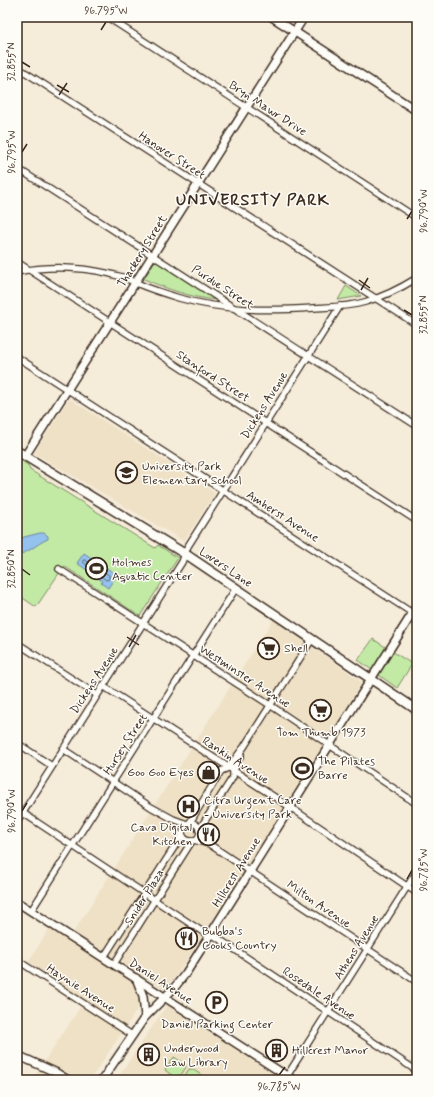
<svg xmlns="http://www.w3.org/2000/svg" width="434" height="1097" font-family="Mynerve,sans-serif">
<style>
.built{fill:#efe1c6}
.green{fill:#c2eaa5;stroke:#7e8a62}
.water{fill:#94c2ee;stroke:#70859b}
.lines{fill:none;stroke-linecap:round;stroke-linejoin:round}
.shore{stroke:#5f6771;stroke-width:1}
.minor-casing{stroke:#3b2a1e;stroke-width:8}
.tertiary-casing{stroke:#3b2a1e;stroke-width:10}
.secondary-casing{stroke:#3b2a1e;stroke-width:11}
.minor{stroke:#fdfcf7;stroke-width:5.5}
.tertiary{stroke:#fdfcf7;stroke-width:7}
.secondary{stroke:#fdfcf7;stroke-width:8}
.ticks{fill:none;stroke:#3b2a1e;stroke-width:1.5}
.labels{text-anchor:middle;stroke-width:3;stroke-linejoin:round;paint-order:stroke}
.street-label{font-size:12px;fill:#3b2a1e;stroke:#fdfcf7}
.poi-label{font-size:12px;fill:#3b2a1e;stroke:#fdfcf7;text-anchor:start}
.district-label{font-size:16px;font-weight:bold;letter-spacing:1px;fill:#3b2a1e;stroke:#fdfcf7}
.neatline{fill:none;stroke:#3b2a1e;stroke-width:1.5}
.ticks-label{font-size:10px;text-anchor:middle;fill:#3b2a1e}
</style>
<rect width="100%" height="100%" fill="#f5ecda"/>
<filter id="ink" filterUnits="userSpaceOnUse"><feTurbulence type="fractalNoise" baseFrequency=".025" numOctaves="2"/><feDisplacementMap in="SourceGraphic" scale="8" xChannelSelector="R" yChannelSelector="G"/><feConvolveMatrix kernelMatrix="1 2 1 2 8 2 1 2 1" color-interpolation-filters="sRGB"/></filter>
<g filter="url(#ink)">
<g class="built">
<path d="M70,399L215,493L184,541L34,453L68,400Z"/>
<path d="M273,620L358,679L361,683L329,738L206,931L175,977L164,989L126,967L73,933Z"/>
<path d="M50,928L128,979L137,988L140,995L137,1010L90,1080H77L44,1062L85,1000L28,962Z"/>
<path d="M167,1005L283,1080H116Z"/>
<path d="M38,1071L52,1077L57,1080H32Z"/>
</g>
<g class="green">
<path d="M156,259L217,300C192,298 167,289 144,279Z"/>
<path d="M346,286L361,296L338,300Z"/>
<path d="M17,458L28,465L30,470L155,548L158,545L178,558L140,616L64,566L36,607L17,594Z"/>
<path d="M373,639L412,664L397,688L358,660Z"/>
<path d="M174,1057L185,1064L186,1067L181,1075L174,1077L165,1070Z"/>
<path d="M189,1069H192L209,1080H185L184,1077Z"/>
</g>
<g class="water">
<path d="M40,533H44L48,536V539C36,544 29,553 17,555V540L24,537Z"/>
<path d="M84,553L117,575L108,588L101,583L102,581L77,563Z"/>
</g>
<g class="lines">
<path class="shore" d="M85,560L109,575V579L106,580L84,563L83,561Z"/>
<defs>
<g id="minor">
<path d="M107,17L417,218"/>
<path d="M17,67L417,325"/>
<path d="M17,168L417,426"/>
<path d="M17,262L417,521"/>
<path d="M17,272C51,265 89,267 122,277C129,279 135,283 141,285C153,290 166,294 179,298C225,311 266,311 314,308C331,307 348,307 365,302C383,297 401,288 417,278"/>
<path d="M17,357L417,616"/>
<path d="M59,569L276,709L417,804"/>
<path d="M17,643L97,695"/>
<path d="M103,686L290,807L417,893"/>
<path d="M17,743L52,766"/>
<path d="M63,749L151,807L173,819L187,824"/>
<path d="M23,813L209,936"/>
<path d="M17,822L182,562L188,546L202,524L340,306"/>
<circle cx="191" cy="832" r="9"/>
<path d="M189,824L221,771L228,768L244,747L312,639"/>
<path d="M199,830L233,777V772L241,755"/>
<path d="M194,840L209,844L417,982"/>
<path d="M31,911L236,588"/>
<path d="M210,933L417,1071"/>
<path d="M104,957L182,835"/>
<path d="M17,960L132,1035"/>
<path d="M114,964L192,841"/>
<path d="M287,1076L417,871"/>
</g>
<g id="tertiary">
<path d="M272,17L417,111"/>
<path d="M25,456L304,17"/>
<path d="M17,902L293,1080"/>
<path d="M136,978L143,996L145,1017"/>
<path d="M17,1055L55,1072L68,1080"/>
<path d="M102,1080L145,1017L174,988L186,973L417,606"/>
</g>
<path id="secondary" d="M17,451L190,557L417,710"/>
</defs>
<use href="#minor" class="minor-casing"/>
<use href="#tertiary" class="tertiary-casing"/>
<use href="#secondary" class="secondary-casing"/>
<use href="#minor" class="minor"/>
<use href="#tertiary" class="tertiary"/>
<use href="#secondary" class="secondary"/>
</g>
</g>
<path class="ticks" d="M101,30L106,22M22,62L30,67M57,85L69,92M59,95L67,83M22,152L27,144M407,219L412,211M359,280L370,288M361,290L368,278M404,310L412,315M22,569L30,575M127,637L139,645M129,647L136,635M22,811L27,803M407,879L412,870M279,1075L285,1067"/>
<defs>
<symbol id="school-ring" viewBox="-11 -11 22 22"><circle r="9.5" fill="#fdfcf7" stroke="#3b2a1e" stroke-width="1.5"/><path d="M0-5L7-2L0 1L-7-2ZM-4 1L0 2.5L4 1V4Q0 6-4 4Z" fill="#3b2a1e"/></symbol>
<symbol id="stadium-ring" viewBox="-11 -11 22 22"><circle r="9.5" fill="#fdfcf7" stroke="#3b2a1e" stroke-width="1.5"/><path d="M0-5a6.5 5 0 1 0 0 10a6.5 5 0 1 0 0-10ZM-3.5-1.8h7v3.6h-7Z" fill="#3b2a1e"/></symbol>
<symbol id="supermarket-ring" viewBox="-11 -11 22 22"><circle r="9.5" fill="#fdfcf7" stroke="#3b2a1e" stroke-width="1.5"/><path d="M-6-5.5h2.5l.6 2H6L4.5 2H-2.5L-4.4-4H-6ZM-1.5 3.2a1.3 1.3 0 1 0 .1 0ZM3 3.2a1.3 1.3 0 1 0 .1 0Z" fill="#3b2a1e"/></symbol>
<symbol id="shop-ring" viewBox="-11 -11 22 22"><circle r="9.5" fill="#fdfcf7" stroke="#3b2a1e" stroke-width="1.5"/><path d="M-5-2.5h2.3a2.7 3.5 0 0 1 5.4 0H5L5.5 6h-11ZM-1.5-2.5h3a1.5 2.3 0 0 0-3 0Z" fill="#3b2a1e"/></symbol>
<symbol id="hospital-ring" viewBox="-11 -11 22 22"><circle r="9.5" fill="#fdfcf7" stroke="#3b2a1e" stroke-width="1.5"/><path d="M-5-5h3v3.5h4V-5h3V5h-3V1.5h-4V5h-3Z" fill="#3b2a1e"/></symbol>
<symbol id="restaurant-ring" viewBox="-11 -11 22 22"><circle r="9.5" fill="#fdfcf7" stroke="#3b2a1e" stroke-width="1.5"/><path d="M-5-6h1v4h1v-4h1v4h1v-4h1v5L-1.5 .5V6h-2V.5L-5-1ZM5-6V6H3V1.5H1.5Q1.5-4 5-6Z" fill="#3b2a1e"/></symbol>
<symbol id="parking-ring" viewBox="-11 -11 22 22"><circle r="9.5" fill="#fdfcf7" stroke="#3b2a1e" stroke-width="1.5"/><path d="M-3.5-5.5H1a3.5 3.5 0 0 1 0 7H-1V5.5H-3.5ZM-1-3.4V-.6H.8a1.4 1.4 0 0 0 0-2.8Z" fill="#3b2a1e"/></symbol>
<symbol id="building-ring" viewBox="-11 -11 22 22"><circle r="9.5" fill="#fdfcf7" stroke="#3b2a1e" stroke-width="1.5"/><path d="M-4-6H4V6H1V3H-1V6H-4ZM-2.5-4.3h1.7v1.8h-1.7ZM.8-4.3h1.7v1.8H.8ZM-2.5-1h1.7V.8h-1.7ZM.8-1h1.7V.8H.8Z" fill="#3b2a1e"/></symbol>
</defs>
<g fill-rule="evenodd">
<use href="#school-ring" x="114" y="460" width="25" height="25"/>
<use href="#stadium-ring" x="84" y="556" width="25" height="25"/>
<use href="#supermarket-ring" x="256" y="636" width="25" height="25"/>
<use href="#supermarket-ring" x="308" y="698" width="25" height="25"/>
<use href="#stadium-ring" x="290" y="756" width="25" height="25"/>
<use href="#shop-ring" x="196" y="760" width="25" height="25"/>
<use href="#hospital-ring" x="176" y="794" width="25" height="25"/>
<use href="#restaurant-ring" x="196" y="822" width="25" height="25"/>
<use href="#restaurant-ring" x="174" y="926" width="25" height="25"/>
<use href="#parking-ring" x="204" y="990" width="25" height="25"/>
<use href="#building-ring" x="264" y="1038" width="25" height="25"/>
<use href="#building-ring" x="136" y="1042" width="25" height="25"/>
</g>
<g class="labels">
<g class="street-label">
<text transform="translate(268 108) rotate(33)" y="4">Bryn Mawr Drive</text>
<text transform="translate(172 155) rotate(33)" y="4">Hanover Street</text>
<text transform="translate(142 251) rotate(-58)" y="4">Thackery Street</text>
<text transform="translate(223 287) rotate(33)" y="4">Purdue Street</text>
<text transform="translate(213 376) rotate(33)" y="4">Stanford Street</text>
<text transform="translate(264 405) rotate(-58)" y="4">Dickens Avenue</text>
<text transform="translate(283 516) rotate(33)" y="4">Amherst Avenue</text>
<text transform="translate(226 567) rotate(34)" y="4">Lovers Lane</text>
<text transform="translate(245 676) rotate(33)" y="4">Westminster Avenue</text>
<text transform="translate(94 680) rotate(-57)" y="4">Dickens Avenue</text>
<text transform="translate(125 744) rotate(-57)" y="4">Hursey Street</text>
<text transform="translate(236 760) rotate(33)" y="4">Rankin Avenue</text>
<text transform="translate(236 872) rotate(-58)" y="4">Hillcrest Avenue</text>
<text transform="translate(144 897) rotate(-58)" y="4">Snider Plaza</text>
<text transform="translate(319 904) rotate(34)" y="4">Milton Avenue</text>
<text transform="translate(356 947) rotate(-58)" y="4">Athens Avenue</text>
<text transform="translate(161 981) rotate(33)" y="4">Daniel Avenue</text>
<text transform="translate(81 988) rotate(33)" y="4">Haynie Avenue</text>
<text transform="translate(319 993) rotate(34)" y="4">Rosedale Avenue</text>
</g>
<g class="poi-label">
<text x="142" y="470">University Park<tspan x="142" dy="14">Elementary School</tspan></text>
<text x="112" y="566">Holmes<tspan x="112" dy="14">Aquatic Center</tspan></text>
<text x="284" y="652">Shell</text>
<text x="321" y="736" text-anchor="middle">Tom Thumb 1973</text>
<text x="318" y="765">The Pilates<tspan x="318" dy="14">Barre</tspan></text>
<text x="194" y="776" text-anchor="end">Goo Goo Eyes</text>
<text x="204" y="804">Citra Urgent Care<tspan x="204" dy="14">- University Park</tspan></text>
<text x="192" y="831" text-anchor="end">Cava Digital<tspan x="192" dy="14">Kitchen</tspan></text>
<text x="202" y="935">Bubba's<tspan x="202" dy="14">Cooks Country</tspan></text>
<text x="217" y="1028" text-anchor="middle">Daniel Parking Center</text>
<text x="164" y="1052">Underwood<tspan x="164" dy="14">Law Library</tspan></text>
<text x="292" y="1054">Hillcrest Manor</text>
</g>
<g class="district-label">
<text x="253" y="205">UNIVERSITY PARK</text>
</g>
</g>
<rect width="434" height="1097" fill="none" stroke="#fdfcf7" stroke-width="44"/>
<rect x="22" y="22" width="390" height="1053" class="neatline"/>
<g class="ticks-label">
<text x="106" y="14">96.795°W</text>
<text transform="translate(11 62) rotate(-90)" y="4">32.855°N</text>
<text transform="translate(11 152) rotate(-90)" y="4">96.795°W</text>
<text transform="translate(423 211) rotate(-90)" y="4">96.790°W</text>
<text transform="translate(423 315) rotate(-90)" y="4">32.855°N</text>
<text transform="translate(11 569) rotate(-90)" y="4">32.850°N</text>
<text transform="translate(11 811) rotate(-90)" y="4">96.790°W</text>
<text transform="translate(423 870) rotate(-90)" y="4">96.785°W</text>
<text x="279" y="1090">96.785°W</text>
</g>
</svg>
